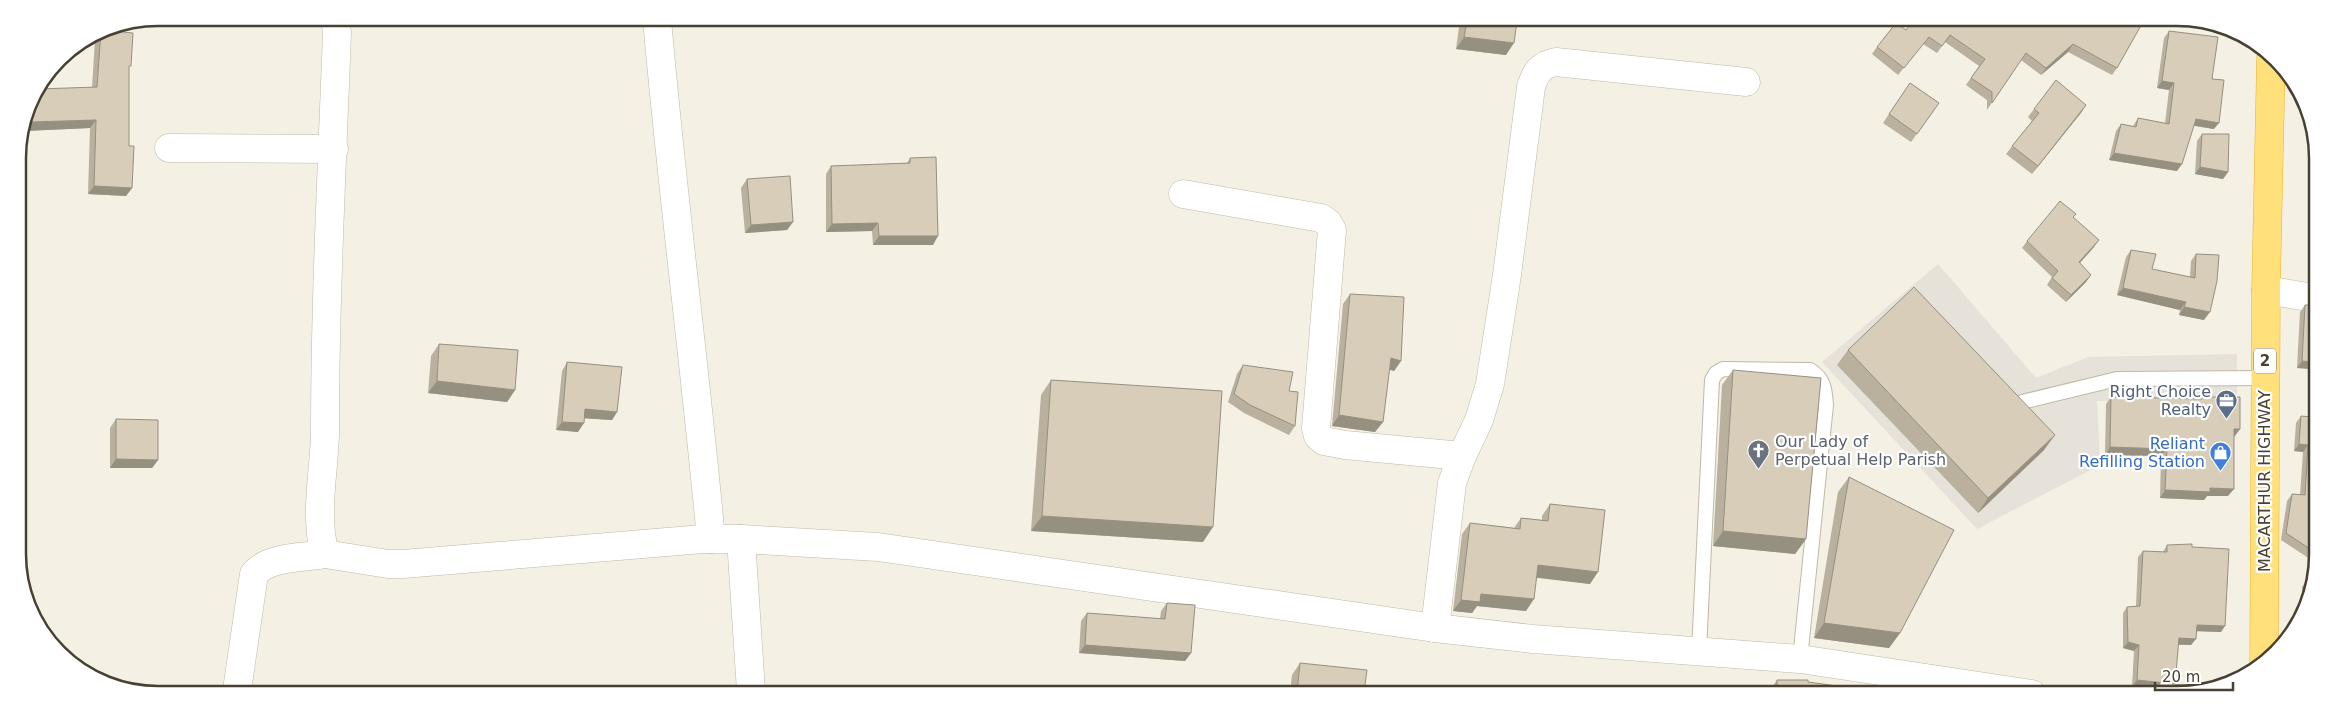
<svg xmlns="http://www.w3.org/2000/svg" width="2335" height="712" font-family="'DejaVu Sans',sans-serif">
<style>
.industrial{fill:#e6e1d9}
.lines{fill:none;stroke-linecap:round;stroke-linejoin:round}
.service-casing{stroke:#c0b9a6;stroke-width:16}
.minor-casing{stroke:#c0b9a6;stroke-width:29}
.tertiary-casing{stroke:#c0b9a6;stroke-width:29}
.trunk-casing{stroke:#edb325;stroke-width:29}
.service{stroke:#fff;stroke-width:14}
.minor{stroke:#fff;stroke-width:28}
.tertiary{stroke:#fff;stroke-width:28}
.trunk{stroke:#ffe07b;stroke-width:28}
.wall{fill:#b9b09e}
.shaded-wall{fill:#969081}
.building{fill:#d7cdb8;stroke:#969081}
.labels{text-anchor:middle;stroke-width:4.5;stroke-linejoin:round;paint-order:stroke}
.shield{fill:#fff;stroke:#7e7970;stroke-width:1}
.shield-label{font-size:15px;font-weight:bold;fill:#474033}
.service-label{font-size:16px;fill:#4e5e75;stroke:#fff;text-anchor:end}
.worship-label{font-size:16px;fill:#5b616d;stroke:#fff;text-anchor:start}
.shop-label{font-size:16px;fill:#366cbe;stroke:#fff;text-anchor:end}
.street-label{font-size:16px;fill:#474033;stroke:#fff}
.rim{fill:none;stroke:#474033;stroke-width:2.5}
</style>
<rect width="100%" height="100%" fill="#f4f0e4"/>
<path class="industrial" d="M1938,264L2036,378L2088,357L2237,354V399L2097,401L2100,465L1977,529L1822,362Z"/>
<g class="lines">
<defs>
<g id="service">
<path d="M2022,402L2117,379L2265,378"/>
<path d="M1699,651L1712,380L1716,373L1723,369L1810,370C1824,379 1825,389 1826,405L1800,659"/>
</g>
<g id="minor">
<path d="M657,19C672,192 695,365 711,539"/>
<path d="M169,148L334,149"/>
<path d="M1183,194L1321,218L1328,223L1332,230L1316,428L1318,436L1324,441L1345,445L1462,456"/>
<path d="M2266,290L2314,298"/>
<path d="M741,539L751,691"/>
<path d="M1435,628L1452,483L1462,456L1479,420L1490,384L1507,275L1531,87C1536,72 1540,65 1556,62L1746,82"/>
<path d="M237,690L254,574C269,556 304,558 325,554"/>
</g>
<path id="tertiary" d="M335,18L337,33C332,166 325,300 325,434C324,474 314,515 325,554L388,564H403L703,539H741L878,547L1435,628L1533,639L1800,659L2032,694"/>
<path id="trunk" d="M2264,663L2266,290L2271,58"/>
</defs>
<use href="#service" class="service-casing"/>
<use href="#minor" class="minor-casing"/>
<use href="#tertiary" class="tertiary-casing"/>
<use href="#trunk" class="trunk-casing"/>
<use href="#service" class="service"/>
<use href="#minor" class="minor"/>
<use href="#tertiary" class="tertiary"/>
<use href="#trunk" class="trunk"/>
</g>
<g class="wall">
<path d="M1460,20L1517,21L1506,55L1456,49Z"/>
<path d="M2143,22L2117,68L2112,75L2068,52L2041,75L2021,60L1987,110V100L1966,85L1979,66L1945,42L1937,53L1923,44L1898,75L1872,54L1877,47L1906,30Z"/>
<path d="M101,30L129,69V146L132,188L126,196L88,194L90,128L25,131V120L28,104L38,89L92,88L95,39Z"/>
<path d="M2169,31L2212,79L2214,129L2194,126L2177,171L2109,160L2116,131L2121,124L2133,126L2138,118L2165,123L2169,90L2157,88L2164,38Z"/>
<path d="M1910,83L1939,103L1911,142L1883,123Z"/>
<path d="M2086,105L2032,174L2006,154L2032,121L2028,117L2034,109Z"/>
<path d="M2202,134L2228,172L2223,179L2195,174L2197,141Z"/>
<path d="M910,158L933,245H873L872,231L826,232V174L831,166L907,163Z"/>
<path d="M747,179L793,222L787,230L745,233L741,188Z"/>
<path d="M2073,218L2094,247L2080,263L2086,282L2066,302L2047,285L2052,277L2022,248L2027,241Z"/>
<path d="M2131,250L2152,269L2190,277L2191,261L2196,254L2204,320L2179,315L2180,310L2117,295L2126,257Z"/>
<path d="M1350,294L1401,361L1394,371L1389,369L1383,422L1375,432L1332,426L1343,304Z"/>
<path d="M2305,305H2314L2313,561L2281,540L2287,501L2292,494L2300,495L2303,452L2294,451L2296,423L2301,416H2308L2313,369L2297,368L2300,312Z"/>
<path d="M439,344L515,390L507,402L428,393L431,356Z"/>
<path d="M1848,350L2044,450L1978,513L1837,365Z"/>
<path d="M567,362L617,412L612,420L584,418L578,432L556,430L562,371Z"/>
<path d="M1243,365L1295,426L1289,435L1244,413L1228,402L1237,374Z"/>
<path d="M1733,370L1806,539L1795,554L1713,546L1722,385Z"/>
<path d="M1051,380L1203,542L1031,531L1041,395Z"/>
<path d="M2111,397L2200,399L2202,397L2240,429L2234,437L2228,496H2207L2204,500L2160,498L2161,456L2105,455L2106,404Z"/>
<path d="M116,419L158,460L152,468H110V428Z"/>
<path d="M1849,477L1900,633L1889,648L1814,638L1838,492Z"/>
<path d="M1550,504L1590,584L1536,577L1526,611L1477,606L1472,613L1453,611L1462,534L1470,523L1514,528L1521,518L1542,520V516Z"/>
<path d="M2167,545L2192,547L2221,632L2196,631L2191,645H2178L2174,684L2186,694H2153L2156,689L2132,687L2134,651L2123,648V613L2127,607L2136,606L2138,557L2143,551L2163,552Z"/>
<path d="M2307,580L2313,590L2302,607V587Z"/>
<path d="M1167,603L1191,653L1185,661L1079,653L1081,621L1087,613L1160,619L1161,611Z"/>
<path d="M1300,663L1364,692H1290L1292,675Z"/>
<path d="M1777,680L1808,682L1872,691L1875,687L1913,693L1917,687L1937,694L1772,693V687Z"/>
</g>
<g class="shaded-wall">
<path d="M1464,37L1514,43L1506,55L1456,49Z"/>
<path d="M2073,44L2068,52L2041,75L2046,68Z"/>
<path d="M2162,81L2174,83L2169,90L2157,88Z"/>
<path d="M2086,105L2081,113L2032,174L2038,166Z"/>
<path d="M2196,119L2219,123L2214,129L2191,125Z"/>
<path d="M96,120L90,128L25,131L31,122Z"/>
<path d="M2114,153L2182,164L2177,171L2109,160Z"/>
<path d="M2200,167L2228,172L2223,179L2195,174Z"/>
<path d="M94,186L132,188L126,196L88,194Z"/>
<path d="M793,222L787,230L745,233L751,225Z"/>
<path d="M878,223L872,231L826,232L832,224Z"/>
<path d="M879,236H938L933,245H873Z"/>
<path d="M2099,240L2094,247L2074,269L2079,262Z"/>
<path d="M2091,275L2086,282L2066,302L2071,295Z"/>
<path d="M2123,288L2186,302L2180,310L2117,295Z"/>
<path d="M2184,307L2210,312L2204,320L2179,315Z"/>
<path d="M1391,358L1401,361L1394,371L1383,368Z"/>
<path d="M2302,361L2314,362V367L2313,369L2297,368Z"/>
<path d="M437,381L515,390L507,402L428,393Z"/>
<path d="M585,409L617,412L612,420L579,418Z"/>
<path d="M1339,415L1383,422L1375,432L1332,426Z"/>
<path d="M562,422L584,423L578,432L556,430Z"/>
<path d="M2234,429H2240L2234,437H2229Z"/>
<path d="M2055,435L2044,450L1978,513L1988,498Z"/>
<path d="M2299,444L2308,445L2303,452L2294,451Z"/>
<path d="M2110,447L2167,449L2161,456L2105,455Z"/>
<path d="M116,459L158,460L152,468H110Z"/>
<path d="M2210,488L2234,489L2228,496H2207L2204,500L2160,498L2165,490Z"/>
<path d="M1042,516L1213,527L1203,542L1031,531Z"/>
<path d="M1723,531L1806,539L1795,554L1713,546Z"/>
<path d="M1538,565L1598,572L1590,584L1530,577Z"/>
<path d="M1481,594L1534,599L1526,611L1477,606L1472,613L1453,611L1461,600Z"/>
<path d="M1824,623L1900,633L1889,648L1814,638Z"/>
<path d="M2197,625L2225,626L2221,632L2192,631Z"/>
<path d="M2179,638L2196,639L2191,645L2174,644Z"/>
<path d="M2128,642L2139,645L2134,651L2123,648Z"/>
<path d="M1085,645L1191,653L1185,661L1079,653Z"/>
<path d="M2137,680L2160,683L2156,689L2132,687Z"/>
</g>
<g class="building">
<path d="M1467,21H1517L1514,43L1464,37Z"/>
<path d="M1912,22H2143L2117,68L2073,44L2046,68L2026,53L1992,103V92L1971,78L1985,59L1950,35L1942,46L1929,37L1904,68L1877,47L1896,23L1906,30Z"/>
<path d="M101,30L133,33L131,66H129V146H134L132,188L94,186L96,120L31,122L30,101L38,89L97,87Z"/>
<path d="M2169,31L2218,37L2212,79L2224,80L2219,123L2196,119L2182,164L2114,153L2121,124L2136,127L2138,118L2169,124L2174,83L2162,81Z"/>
<path d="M2056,80L2086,105L2038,166L2012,146L2039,113L2034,109Z"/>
<path d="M1910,83L1939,103L1917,134L1889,114Z"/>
<path d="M2202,134H2229L2228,172L2200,167Z"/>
<path d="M936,157L938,236H879L878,223L832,224L831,166L910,163V158Z"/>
<path d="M790,176L793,222L751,225L747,179Z"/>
<path d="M2060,201L2076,214L2073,217L2099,240L2079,262L2091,275L2071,295L2052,278L2058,271L2027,241Z"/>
<path d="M2131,250L2156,254L2152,269L2195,278L2196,254L2219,255L2217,281L2210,312L2184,307L2186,302L2123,288Z"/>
<path d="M1914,287L2055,435L1988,498L1848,350Z"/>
<path d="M1350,294L1404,297L1401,361L1391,358L1383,422L1339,415Z"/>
<path d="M2305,305H2314V362L2302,361Z"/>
<path d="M439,344L518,350L515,390L437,381Z"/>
<path d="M567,362L622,367L617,412L585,409L584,423L562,422Z"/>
<path d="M1243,365L1293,372L1289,391L1298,392L1295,426L1250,405L1234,394Z"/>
<path d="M1733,370L1821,378L1806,539L1723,531Z"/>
<path d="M1051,380L1222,391L1213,527L1042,516Z"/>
<path d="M2111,397L2202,399V397H2240V429H2234V489L2210,488V492L2165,490L2167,449L2110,447Z"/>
<path d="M2314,399L2313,551L2286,533L2292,494L2305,495L2308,445L2299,444L2301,416L2312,417Z"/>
<path d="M116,419L158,420V460L116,459Z"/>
<path d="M1849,477L1954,530L1900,633L1824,623Z"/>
<path d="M1550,504L1605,510L1598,572L1538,565L1534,599L1481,594L1480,602L1461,600L1470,523L1520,529L1521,518L1548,521Z"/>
<path d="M2192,544V547L2229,549L2225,626L2197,625L2196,639L2179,638L2175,684L2137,680L2139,645L2128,642L2127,607L2140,606L2143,551L2167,552V545Z"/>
<path d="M2307,580H2313V590L2307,599Z"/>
<path d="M1167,603L1195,605L1191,653L1085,645L1087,613L1165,619Z"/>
<path d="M1300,663L1367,670L1364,692H1297Z"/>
<path d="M1777,680H1808V682L1874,691L1875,687L1916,694L1917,687L1938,690L1937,694L1777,693Z"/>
<path d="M2160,682L2195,687V692L2186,694H2158Z"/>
</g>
<defs>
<symbol id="office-pin" viewBox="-11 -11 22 30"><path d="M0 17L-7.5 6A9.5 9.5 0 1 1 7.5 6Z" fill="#5c6f8a" stroke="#fff"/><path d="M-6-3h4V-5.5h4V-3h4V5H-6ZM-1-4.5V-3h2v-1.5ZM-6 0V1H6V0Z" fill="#fff"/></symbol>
<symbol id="church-pin" viewBox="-11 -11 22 30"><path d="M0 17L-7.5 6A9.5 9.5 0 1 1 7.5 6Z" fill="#6b7280" stroke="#fff"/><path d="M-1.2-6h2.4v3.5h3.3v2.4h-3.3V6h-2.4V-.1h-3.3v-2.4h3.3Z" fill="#fff"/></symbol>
<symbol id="shop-pin" viewBox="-11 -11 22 30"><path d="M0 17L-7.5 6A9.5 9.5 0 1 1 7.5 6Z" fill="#3f7fe0" stroke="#fff"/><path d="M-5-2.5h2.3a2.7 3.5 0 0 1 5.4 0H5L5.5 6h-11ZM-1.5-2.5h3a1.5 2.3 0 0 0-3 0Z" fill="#fff"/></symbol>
</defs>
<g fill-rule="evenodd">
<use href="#office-pin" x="2214" y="388" width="25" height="34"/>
<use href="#church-pin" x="1746" y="438" width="25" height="34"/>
<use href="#shop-pin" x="2208" y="440" width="25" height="34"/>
</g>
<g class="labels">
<rect class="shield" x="2254" y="348.5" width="22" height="25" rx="4"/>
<g class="shield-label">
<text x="2265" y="366">2</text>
</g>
<g class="service-label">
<text x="2211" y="397">Right Choice<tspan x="2211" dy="18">Realty</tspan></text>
</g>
<g class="worship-label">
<text x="1775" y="447">Our Lady of<tspan x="1775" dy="18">Perpetual Help Parish</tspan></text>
</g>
<g class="shop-label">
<text x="2205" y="449">Reliant<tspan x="2205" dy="18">Refilling Station</tspan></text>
</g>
<g class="street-label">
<text transform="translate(2264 481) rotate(-90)" y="6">MACARTHUR HIGHWAY</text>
</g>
</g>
<path d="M0 0H2335V712H0ZM158 26H2177A132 132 0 0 1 2309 158V554A132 132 0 0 1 2177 686H158A132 132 0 0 1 26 554V158A132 132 0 0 1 158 26Z" fill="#fff" fill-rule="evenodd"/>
<path class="rim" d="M158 26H2177A132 132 0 0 1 2309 158V554A132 132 0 0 1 2177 686H158A132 132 0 0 1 26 554V158A132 132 0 0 1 158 26Z"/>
<path d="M2155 682v8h78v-8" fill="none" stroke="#474033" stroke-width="2.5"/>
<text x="2162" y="682" font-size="15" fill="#474033" stroke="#ffffff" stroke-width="4" paint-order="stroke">20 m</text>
</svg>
